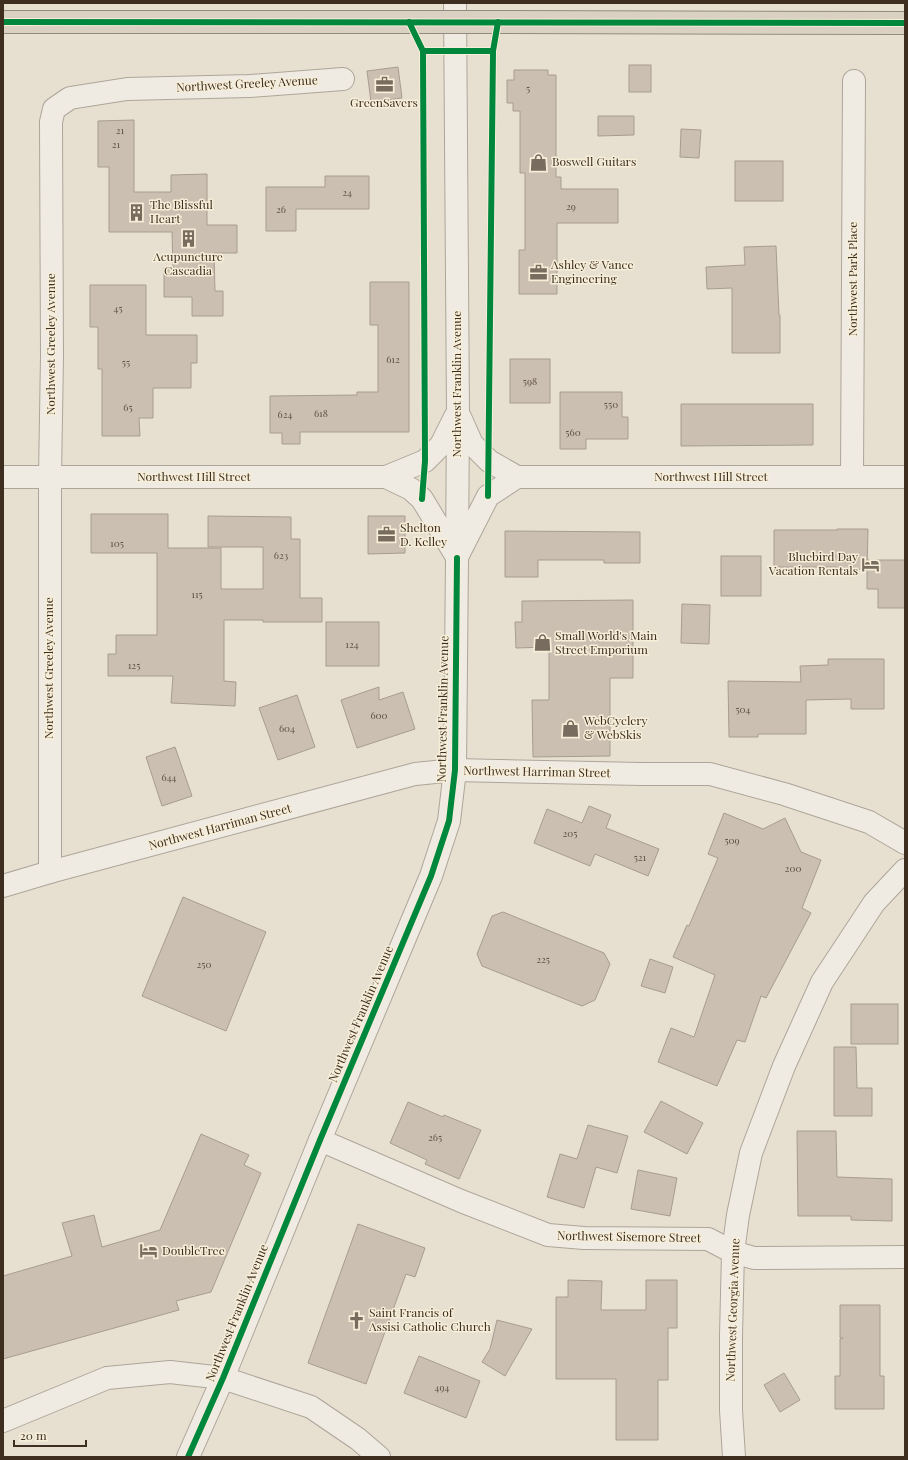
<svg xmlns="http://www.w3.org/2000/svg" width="908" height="1460" font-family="'Playfair Display',serif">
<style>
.building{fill:#cbbfb2;stroke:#a89c90}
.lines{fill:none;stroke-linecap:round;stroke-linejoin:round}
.minor-casing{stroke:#ada599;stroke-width:24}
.highway-casing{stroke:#928b80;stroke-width:24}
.minor{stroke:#efebe3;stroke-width:22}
.highway{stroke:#dad1c2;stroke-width:22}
.highway-bridge-casing{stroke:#928b80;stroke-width:24;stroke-linecap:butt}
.highway-bridge{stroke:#dad1c2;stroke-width:22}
.cycleway-casing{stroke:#f7eed8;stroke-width:8}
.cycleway{stroke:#00873e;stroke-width:6}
.labels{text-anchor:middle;stroke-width:3;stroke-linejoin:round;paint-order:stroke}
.number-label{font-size:10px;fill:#605244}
.street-label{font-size:12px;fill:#3d2e20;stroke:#f7eed8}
.poi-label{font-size:12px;fill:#3d2e20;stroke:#f7eed8;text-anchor:start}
</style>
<rect width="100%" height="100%" fill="#e7e0d1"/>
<g class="building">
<rect x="629" y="65" width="22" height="27"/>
<path d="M398,67L402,98L371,102L367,71Z"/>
<path d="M514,70H548V75H556V177H561V189H618V223H557V294H519V250H525V173H520V111H513V103H507V80H514Z"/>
<path d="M598,116H634V135L598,136Z"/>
<path d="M134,120V192H171V175L207,174V225H237V253H214L215,291H223V316H192V297H164V268H173L172,232H109V167H98V121Z"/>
<path d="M681,129L701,130L699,158L680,157Z"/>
<rect x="735" y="161" width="48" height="40"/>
<path d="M325,176H369V209H296V231H266V187H325Z"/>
<path d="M776,246L779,315H780V353H732V288L707,289L706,267L745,265L744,247Z"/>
<path d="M370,282H409V432H300V444H282V433H270V396L357,395V392H378V325H370Z"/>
<path d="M90,285H146V335H197V363H191V388H153V418H139L140,436H102V369H98V327H90Z"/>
<rect x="510" y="359" width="40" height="44"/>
<path d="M560,392H622V417H628V439H586V449H560Z"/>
<path d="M681,404H813V445L681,446Z"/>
<path d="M91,514H168V548H221V589H263V547H208V516L291,517V539H300V598H322V622H263V620H224V681L236,682L235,706L171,703L173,676H108V654H116V635H157V553H91Z"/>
<path d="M368,516H405V553L368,554Z"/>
<path d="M837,529H868L867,569H836V567H774V530H837Z"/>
<path d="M505,531L640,532V563H604V560H538V577H505Z"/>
<rect x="721" y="556" width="40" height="40"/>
<path d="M867,560H905V608H878V589H867Z"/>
<path d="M633,600V678H610V756L533,757L532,700H549V647L516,648L515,622H522V601Z"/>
<path d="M682,604L710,605L709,644L681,643Z"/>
<rect x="326" y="622" width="53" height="44"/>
<path d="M828,659H884V709H851V699L806,700V734H758V737H729L728,681L801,682L800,666L828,665Z"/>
<path d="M379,687V700L403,692L415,729L357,748L341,700Z"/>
<path d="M297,695L315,747L278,760L259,708Z"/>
<path d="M175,747L192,796L162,806L146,757Z"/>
<path d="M589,806L611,815L606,828L659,849L648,876L595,854L590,866L534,843L547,809L582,823Z"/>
<path d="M724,813L763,829L785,818L801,852L821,860L802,908L811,913L766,998L761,996L745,1042L737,1040L717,1086L658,1062L671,1028L694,1037L715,975L673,957L687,925L689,926L718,858L708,854Z"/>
<path d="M183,897L266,932L226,1031L142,996Z"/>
<path d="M503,912L604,953L610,964L595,1000L582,1006L482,966L477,954L492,916Z"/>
<path d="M650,959L673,967L665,993L641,986Z"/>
<rect x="851" y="1004" width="47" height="40"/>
<path d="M834,1047H856L857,1088H872V1116H834Z"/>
<path d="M661,1101L703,1123L687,1154L644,1132Z"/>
<path d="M408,1102L443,1117L444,1115L481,1130L459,1179L425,1164L427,1160L390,1143Z"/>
<path d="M588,1125L628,1136L617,1173L596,1167L584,1208L547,1197L560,1154L577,1159Z"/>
<path d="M797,1131H836L837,1177L892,1179V1221L851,1220V1216H798Z"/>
<path d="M201,1134L249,1155L244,1165L261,1173L211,1292L176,1301L179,1310L3,1359V1276L72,1256L62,1223L94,1215L102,1247L160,1230Z"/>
<path d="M638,1170L677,1178L670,1216L631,1209Z"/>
<path d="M358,1224L425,1248L415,1277L406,1274L366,1384L308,1363Z"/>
<path d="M568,1280L602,1281L601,1310H646V1280H677V1328H668V1380H658V1440H616V1379H556V1297H568Z"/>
<path d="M840,1305H880V1376H884V1409H835V1376H840V1339L843,1338H840Z"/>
<path d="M497,1320L532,1329L505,1376L482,1362L490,1349Z"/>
<path d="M419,1356L480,1381L466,1418L404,1393Z"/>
<path d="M784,1373L800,1400L780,1412L764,1385Z"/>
</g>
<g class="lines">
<defs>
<g id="minor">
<path d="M460,417L472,444L489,461L517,477H905"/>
<path d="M852,476L854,81"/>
<path d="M3,477H386L425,461L441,445L455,417"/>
<path d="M386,477L411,489L422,499L457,557"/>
<path d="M458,555L488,496L517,477"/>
<path d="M50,872V477L52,356L51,122L54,109L70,98L127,89L250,86L343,79"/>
<path d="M3,886L50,872L415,774L455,770L641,774H710L784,794L869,822L905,843"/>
<path d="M320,1140L461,1201L548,1235L584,1238L708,1239L733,1252L754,1258L905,1257"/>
<path d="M3,1421L107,1378L170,1372L223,1378L311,1407L358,1439L379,1457"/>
<path d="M188,1457L223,1378L320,1140L431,876L449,821L455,770L457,558L458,413L455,3"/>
<path d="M734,1457L731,1410V1336L733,1252L738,1215L751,1153L784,1066L822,982L874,903L905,870"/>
</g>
<g id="highway">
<path d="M3,22H409"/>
<path d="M498,22L905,23"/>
</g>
</defs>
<use href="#minor" class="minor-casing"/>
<use href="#highway" class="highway-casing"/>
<use href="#minor" class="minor"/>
<use href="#highway" class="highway"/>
<defs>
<path id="highway-bridge" d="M409,22H498"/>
</defs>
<use href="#highway-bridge" class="highway-bridge-casing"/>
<use href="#highway-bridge" class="highway-bridge"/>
<defs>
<g id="cycleway">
<path d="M3,22L905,23"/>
<path d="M409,22L423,51L425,461L422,499"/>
<path d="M423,51H493"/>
<path d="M488,496L493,51L498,22"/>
<path d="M188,1457L223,1378L320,1140L431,876L449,821L455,770L457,558"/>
</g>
</defs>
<use href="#cycleway" class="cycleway-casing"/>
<use href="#cycleway" class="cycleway"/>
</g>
<defs>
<symbol id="office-bare" viewBox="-9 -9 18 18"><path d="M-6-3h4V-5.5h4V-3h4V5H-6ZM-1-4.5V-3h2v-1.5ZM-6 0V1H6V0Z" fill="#786c5e" stroke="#f7eed8" stroke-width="2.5" paint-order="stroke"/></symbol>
<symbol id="shop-bare" viewBox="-9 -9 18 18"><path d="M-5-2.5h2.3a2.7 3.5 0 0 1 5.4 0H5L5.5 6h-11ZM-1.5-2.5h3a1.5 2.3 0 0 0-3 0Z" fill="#786c5e" stroke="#f7eed8" stroke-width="2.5" paint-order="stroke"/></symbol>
<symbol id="building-bare" viewBox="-9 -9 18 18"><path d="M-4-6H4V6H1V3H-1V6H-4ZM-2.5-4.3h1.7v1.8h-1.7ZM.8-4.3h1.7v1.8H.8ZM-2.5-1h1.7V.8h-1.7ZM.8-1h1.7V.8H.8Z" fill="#786c5e" stroke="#f7eed8" stroke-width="2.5" paint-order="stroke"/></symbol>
<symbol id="hotel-bare" viewBox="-9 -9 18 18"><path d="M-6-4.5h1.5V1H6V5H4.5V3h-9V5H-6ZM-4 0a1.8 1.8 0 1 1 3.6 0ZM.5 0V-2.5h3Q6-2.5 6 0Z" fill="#786c5e" stroke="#f7eed8" stroke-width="2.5" paint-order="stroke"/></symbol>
<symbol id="church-bare" viewBox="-9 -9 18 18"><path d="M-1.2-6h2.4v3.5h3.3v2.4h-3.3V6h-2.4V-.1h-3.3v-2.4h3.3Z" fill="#786c5e" stroke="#f7eed8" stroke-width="2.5" paint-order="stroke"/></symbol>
</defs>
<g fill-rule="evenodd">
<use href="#office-bare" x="372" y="72" width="25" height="25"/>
<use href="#shop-bare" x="526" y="150" width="25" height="25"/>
<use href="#building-bare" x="124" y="200" width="25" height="25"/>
<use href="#building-bare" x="176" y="226" width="25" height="25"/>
<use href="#office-bare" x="526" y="260" width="25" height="25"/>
<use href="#office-bare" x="374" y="522" width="25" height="25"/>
<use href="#hotel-bare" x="858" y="552" width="25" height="25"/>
<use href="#shop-bare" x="530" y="630" width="25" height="25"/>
<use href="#shop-bare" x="558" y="716" width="25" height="25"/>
<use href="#hotel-bare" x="136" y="1238" width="25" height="25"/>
<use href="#church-bare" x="344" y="1308" width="25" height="25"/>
</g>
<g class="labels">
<g class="number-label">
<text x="528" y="92">5</text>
<text x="120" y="134">21</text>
<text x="116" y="148">21</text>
<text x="347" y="196">24</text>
<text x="571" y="210">29</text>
<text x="281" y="213">26</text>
<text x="118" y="312">45</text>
<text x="393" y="363">612</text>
<text x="126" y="366">55</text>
<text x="530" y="385">598</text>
<text x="611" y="408">550</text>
<text x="128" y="411">65</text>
<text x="321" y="417">618</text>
<text x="285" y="418">624</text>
<text x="573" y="436">560</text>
<text x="117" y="547">105</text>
<text x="281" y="559">623</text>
<text x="197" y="598">115</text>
<text x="352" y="648">124</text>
<text x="134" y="669">125</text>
<text x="743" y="713">504</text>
<text x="379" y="719">600</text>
<text x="287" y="732">604</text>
<text x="169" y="781">644</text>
<text x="570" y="837">205</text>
<text x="732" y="844">509</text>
<text x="640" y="861">521</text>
<text x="793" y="872">200</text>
<text x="543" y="963">225</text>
<text x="204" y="968">250</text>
<text x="435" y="1141">265</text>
<text x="442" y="1391">494</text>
</g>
<g class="street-label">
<text transform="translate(247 84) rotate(-3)" y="4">Northwest Greeley Avenue</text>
<text transform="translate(853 279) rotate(-90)" y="4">Northwest Park Place</text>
<text transform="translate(51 344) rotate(-90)" y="4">Northwest Greeley Avenue</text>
<text transform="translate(457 384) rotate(-90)" y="4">Northwest Franklin Avenue</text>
<text x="194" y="481">Northwest Hill Street</text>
<text x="711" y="481">Northwest Hill Street</text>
<text transform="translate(49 668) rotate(-90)" y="4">Northwest Greeley Avenue</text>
<text transform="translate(443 709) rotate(-89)" y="4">Northwest Franklin Avenue</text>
<text transform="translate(537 772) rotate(1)" y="4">Northwest Harriman Street</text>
<text transform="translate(220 827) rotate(-15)" y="4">Northwest Harriman Street</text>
<text transform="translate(361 1014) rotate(-67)" y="4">Northwest Franklin Avenue</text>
<text transform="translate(629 1237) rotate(1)" y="4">Northwest Sisemore Street</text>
<text transform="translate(733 1310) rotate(-88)" y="4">Northwest Georgia Avenue</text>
<text transform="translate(237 1313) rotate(-68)" y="4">Northwest Franklin Avenue</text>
</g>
<g class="poi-label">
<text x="384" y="107" text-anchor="middle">GreenSavers</text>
<text x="552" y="166">Boswell Guitars</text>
<text x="150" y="209">The Blissful<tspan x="150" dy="14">Heart</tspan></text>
<text x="188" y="261" text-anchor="middle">Acupuncture<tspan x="188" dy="14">Cascadia</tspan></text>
<text x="551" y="269">Ashley &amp; Vance<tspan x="551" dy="14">Engineering</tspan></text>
<text x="400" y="532">Shelton<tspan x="400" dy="14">D. Kelley</tspan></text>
<text x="858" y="561" text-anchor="end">Bluebird Day<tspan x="858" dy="14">Vacation Rentals</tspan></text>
<text x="555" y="640">Small World's Main<tspan x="555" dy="14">Street Emporium</tspan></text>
<text x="584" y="725">WebCyclery<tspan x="584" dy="14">&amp; WebSkis</tspan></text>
<text x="162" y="1255">DoubleTree</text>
<text x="369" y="1317">Saint Francis of<tspan x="369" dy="14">Assisi Catholic Church</tspan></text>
</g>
</g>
<rect width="908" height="1460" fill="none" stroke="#3d2e20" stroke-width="8"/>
<path d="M14 1440v6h72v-6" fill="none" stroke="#3d2e20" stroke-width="2"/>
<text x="20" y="1440" font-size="12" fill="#3d2e20" stroke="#f7eed8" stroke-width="3" paint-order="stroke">20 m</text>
</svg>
